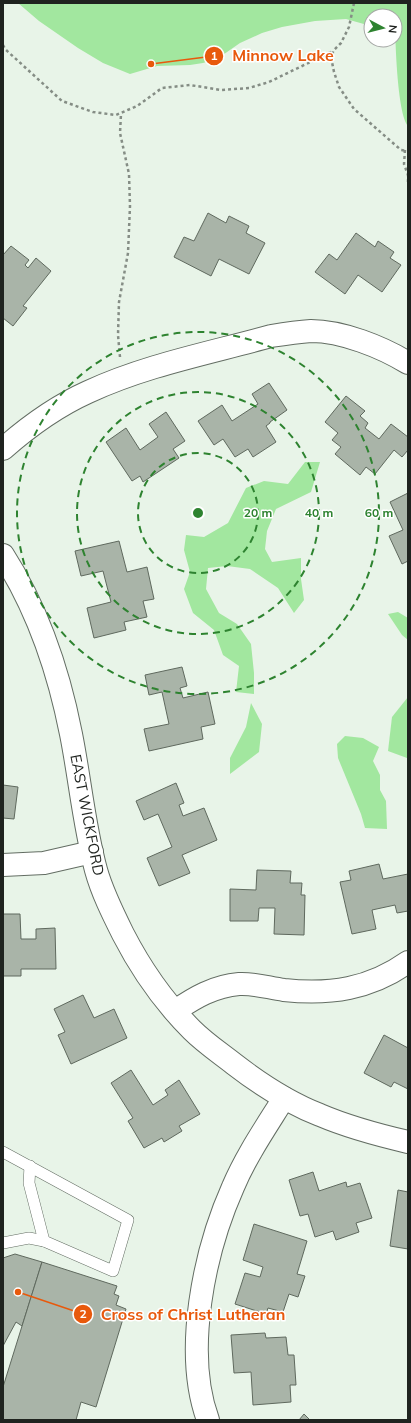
<svg xmlns="http://www.w3.org/2000/svg" width="411" height="1423" font-family="Mulish,sans-serif">
<style>
.water{fill:#a2e79f}
.building{fill:#a9b4a8;stroke:#5f695e}
.lines{fill:none;stroke-linecap:round;stroke-linejoin:round}
.lane-casing{stroke:#636d63;stroke-width:12}
.street-casing{stroke:#636d63;stroke-width:24}
.path{stroke:#858d85;stroke-width:2.5;stroke-dasharray:3 3;stroke-linecap:butt}
.lane{stroke:#fff;stroke-width:11}
.street{stroke:#fff;stroke-width:22}
.ring{fill:none;stroke:#2e8330;stroke-width:2;stroke-dasharray:7 5}
.labels{text-anchor:middle;stroke-width:3;stroke-linejoin:round;paint-order:stroke}
.street-label{font-size:15px;fill:#1f231f;stroke:#fff}
.centre{fill:#2e8330;stroke:#fff;stroke-width:2}
.ring-label{font-size:12px;text-anchor:middle;font-weight:bold;fill:#2e8330;stroke:#fff;stroke-width:3;stroke-linejoin:round;paint-order:stroke}
.leader{fill:none;stroke:#e8590c;stroke-width:1.5}
.callout-dot{fill:#e8590c;stroke:#fff;stroke-width:1.5}
.mark-label{font-size:12px;text-anchor:middle;font-weight:bold;fill:#fff}
.callout-label{font-size:16px;text-anchor:middle;font-weight:bold;fill:#e8590c;stroke:#fff;stroke-width:3;stroke-linejoin:round;paint-order:stroke}
</style>
<rect width="100%" height="100%" fill="#e8f4e8"/>
<g class="water">
<path d="M18,3H408V126C397,113 395,36 395,16H371V26L346,19L315,21L282,27L262,33L240,43L217,59L203,63L190,65L157,66L130,74L103,63L78,48L39,21Z"/>
<path d="M305,462H320L311,492L276,509L267,531L265,549L272,562L301,558V579L304,600L294,613L278,588L250,569L227,566L208,568L206,589L219,613L237,624L251,644L254,673V694L236,692L239,666L223,655L214,630L193,613L184,589L190,572L184,550L186,535L204,537L228,523L246,488L264,481L288,484Z"/>
<path d="M398,612L408,618V640L402,635L388,614Z"/>
<path d="M408,697V757L407,758L388,751L392,717Z"/>
<path d="M251,703L262,724L259,752L230,774V758L246,727Z"/>
<path d="M345,736L363,738L379,747L373,761L380,775V790L386,801L387,829L365,828L361,814L338,758L337,744Z"/>
</g>
<g class="building">
<path d="M208,213L226,223L229,216L249,226L246,233L265,243L249,274L219,259L211,276L174,257L184,237L194,241Z"/>
<path d="M356,233L375,247L378,241L394,252L390,258L401,265L382,292L358,275L345,294L315,272L329,254L337,260Z"/>
<path d="M11,246L29,260L25,265L28,268L36,258L51,271L23,306L27,308L13,326L3,318V255Z"/>
<path d="M269,383L287,410L270,422V423L266,426L276,442L253,457L248,449L235,457L223,439L214,445L198,421L222,405L232,421L258,404L252,394Z"/>
<path d="M346,396L365,411L360,416L368,423L365,428L379,439L391,424L408,437V450L402,457L394,450L375,474L366,467L360,475L335,454L341,447L332,440L338,433L325,422Z"/>
<path d="M166,412L185,441L173,449L179,458L143,482L140,476L132,481L106,442L126,428L140,450L158,437L149,424Z"/>
<path d="M408,493V561L402,564L389,536L403,530L390,502Z"/>
<path d="M119,541L127,572L147,567L154,599L143,601L147,617L124,622L126,630L94,638L87,608L111,602L103,571L81,576L75,551Z"/>
<path d="M182,667L187,686L180,688L183,698L208,692L215,724L201,727L203,739L149,751L144,729L169,724L162,692L149,695L145,675Z"/>
<path d="M176,783L184,803L179,805L183,816L204,808L217,840L182,855L190,873L159,886L147,858L172,847L158,814L144,820L136,801Z"/>
<path d="M3,785L18,787L14,819L3,818Z"/>
<path d="M379,864L383,879L408,874V911L397,913L395,905L372,910L376,929L352,934L340,882L351,880L349,871Z"/>
<path d="M257,870L291,871L290,883H302L301,895H305L304,935L274,934L275,908H259L258,921H230V889L256,890Z"/>
<path d="M3,914H20L21,939H36V929L55,928L56,969H21V976H3Z"/>
<path d="M83,995L94,1018L114,1009L127,1038L71,1064L58,1035L65,1032L54,1009Z"/>
<path d="M384,1035L408,1048V1089L394,1082L391,1087L364,1073Z"/>
<path d="M131,1070L153,1105L168,1095L165,1090L179,1080L200,1114L179,1126L182,1131L164,1142L162,1138L144,1148L128,1121L133,1118L111,1083Z"/>
<path d="M313,1172L319,1191L346,1182L347,1187L360,1183L372,1218L356,1223L359,1232L336,1240L333,1231L315,1237L308,1214L300,1216L289,1180Z"/>
<path d="M398,1190L408,1192V1249L390,1246Z"/>
<path d="M254,1224L307,1241L297,1274L305,1276L298,1297L289,1294L283,1312L268,1308L266,1314L235,1304L245,1273L260,1277L263,1267L243,1260Z"/>
<path d="M15,1254L42,1262L22,1326L16,1322L3,1346V1258Z"/>
<path d="M42,1262L117,1286L114,1294L119,1296L116,1305L126,1309L96,1407L81,1402L76,1420H3V1387Z"/>
<path d="M265,1333L266,1338L286,1337L288,1355H294L296,1385H290L291,1402L253,1405L251,1372L234,1373L231,1335Z"/>
<path d="M304,1414L310,1420H299Z"/>
</g>
<g class="lines">
<defs>
<g id="lane">
<path d="M3,1152L128,1220L113,1271L44,1241L29,1238L3,1243"/>
<path d="M30,1166L29,1183L44,1241"/>
</g>
<g id="street">
<path d="M3,449C29,426 57,406 88,392C146,365 210,353 271,336C284,334 298,332 311,331C342,331 382,347 408,363"/>
<path d="M3,555C37,608 59,673 71,734C80,779 84,826 96,870C102,892 113,914 123,934C141,969 164,1002 192,1030C205,1043 220,1053 234,1064C260,1084 289,1103 320,1115C348,1127 378,1135 408,1142"/>
<path d="M3,865L44,863L92,852"/>
<path d="M175,1011C194,998 214,986 239,984C254,983 269,988 284,990C330,995 370,989 408,962"/>
<path d="M208,1420C183,1352 204,1252 233,1187C246,1156 266,1127 284,1098"/>
</g>
</defs>
<use href="#lane" class="lane-casing"/>
<use href="#street" class="street-casing"/>
<g class="path">
<path d="M354,3L349,27L341,43L333,51L332,62L334,72L339,87L354,109L401,150L408,151"/>
<path d="M3,45L5,49L62,101L93,112L116,115L137,106L162,88L190,85L221,90L249,88L269,82L333,51"/>
<path d="M405,150L404,164L408,175V182"/>
<path d="M120,357L118,335L119,302L128,253L130,206L129,174L120,133L121,114"/>
</g>
<use href="#lane" class="lane"/>
<use href="#street" class="street"/>
</g>
<g class="ring">
<circle cx="198" cy="513" r="60"/>
<circle cx="198" cy="513" r="121"/>
<circle cx="198" cy="513" r="181"/>
</g>
<g class="labels">
<g class="street-label">
<text transform="translate(87 815) rotate(79)" y="5">EAST WICKFORD</text>
</g>
</g>
<circle cx="198" cy="513" r="6" class="centre"/>
<g class="ring-label">
<text x="258" y="517">20 m</text>
<text x="319" y="517">40 m</text>
<text x="379" y="517">60 m</text>
</g>
<path class="leader" d="M151 64L214 56M18 1292L83 1314"/>
<g class="callout-dot">
<circle cx="151" cy="64" r="4"/>
<circle cx="18" cy="1292" r="4"/>
<circle cx="214" cy="56" r="10"/>
<circle cx="83" cy="1314" r="10"/>
</g>
<g class="mark-label">
<text x="214" y="60">1</text>
<text x="83" y="1318">2</text>
</g>
<g class="callout-label">
<text x="283" y="61">Minnow Lake</text>
<text x="193" y="1320">Cross of Christ Lutheran</text>
</g>
<rect width="411" height="1423" fill="none" stroke="#1f231f" stroke-width="8"/>
<g transform="translate(383 28) rotate(97)"><circle r="19" fill="#ffffff" stroke="#a5a7a5"/>
<path d="M0-3L7 15L0 10L-7 15Z" fill="#2e8330"/>
<text y="-6" font-size="11" font-weight="bold" text-anchor="middle" fill="#1f231f">N</text>
</g>
</svg>
